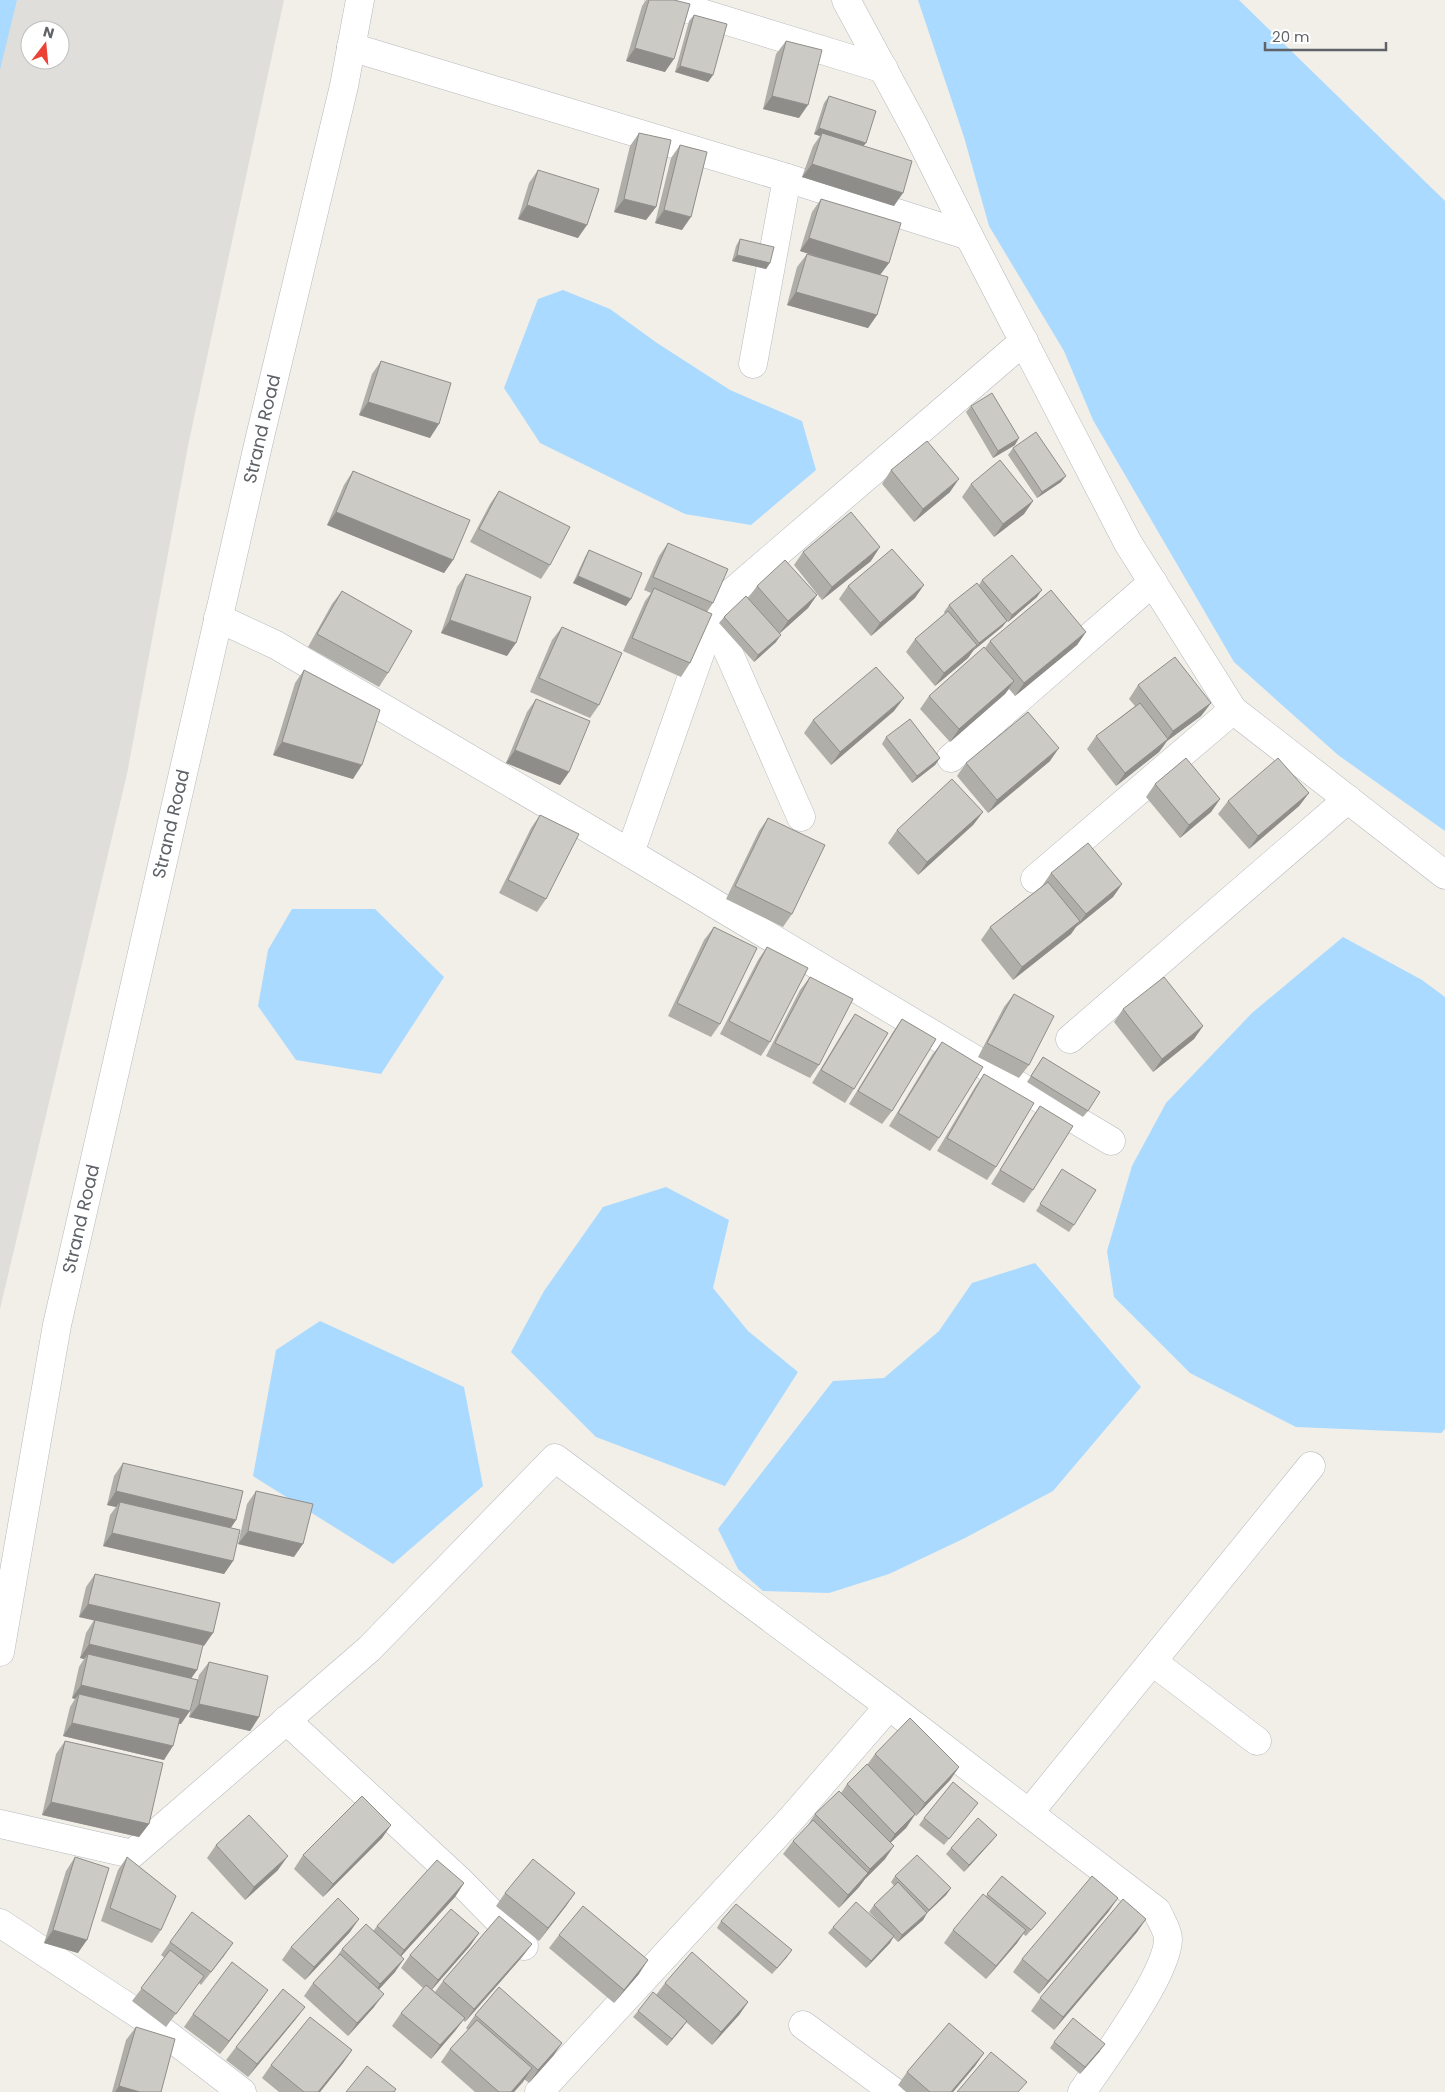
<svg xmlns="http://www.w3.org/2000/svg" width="1445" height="2092" font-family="Poppins,sans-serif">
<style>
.industrial{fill:#e0deda;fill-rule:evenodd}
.water{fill:#aadaff}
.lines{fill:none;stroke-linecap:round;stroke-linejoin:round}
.minor-casing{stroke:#b5b8bc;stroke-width:29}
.minor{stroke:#fff;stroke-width:28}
.wall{fill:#afaea9}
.shaded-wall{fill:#8f8d8a}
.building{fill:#cccac5;stroke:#8f8d8a}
.labels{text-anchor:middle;stroke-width:4;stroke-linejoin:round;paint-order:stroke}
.street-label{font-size:18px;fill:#5f6368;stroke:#fff}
</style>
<rect width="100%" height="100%" fill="#f1efe8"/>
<path class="industrial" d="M0,0H284L189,441L127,774L0,1309ZM30,30H60V60H30Z"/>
<g class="water">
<path d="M0,0H17L0,70Z"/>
<path d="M918,0H1239L1445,201V831L1338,755L1234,662L1093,420L1064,351L989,226L964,137Z"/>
<path d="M563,290L610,309L657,343L730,390L802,421L816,470L751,525L685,514L540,443L504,388L538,299Z"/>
<path d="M292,909H375L444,977L381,1074L296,1060L258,1006L268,950Z"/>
<path d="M1343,937L1422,980L1445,997V1429L1441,1433L1296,1427L1190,1373L1114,1297L1107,1251L1132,1166L1166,1103L1252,1013Z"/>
<path d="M666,1187L729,1220L713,1288L748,1331L798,1372L725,1486L596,1437L511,1352L544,1291L603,1207Z"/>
<path d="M1035,1263L1141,1387L1053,1491L965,1538L889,1574L829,1593L763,1591L738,1569L718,1529L833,1381L884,1378L939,1331L972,1283Z"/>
<path d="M320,1321L464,1387L483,1486L393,1564L253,1476L276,1350Z"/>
</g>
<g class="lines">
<defs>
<g id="minor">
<path d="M659,0L884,69"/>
<path d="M846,0L915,128L969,236L1128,543L1233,710L1445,875"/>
<path d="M351,47L787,178L969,236"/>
<path d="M753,364L787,178"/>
<path d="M713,617L801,817"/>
<path d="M218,618L276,645L630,853L1111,1141"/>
<path d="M951,758L1153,582"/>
<path d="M630,853L717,605L1024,341"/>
<path d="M1035,879L1233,710"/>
<path d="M1070,1039L1348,799"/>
<path d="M0,1652L57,1325L259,441L344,86L360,0"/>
<path d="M1153,1662L1257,1741"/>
<path d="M286,1720L461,1882L524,1946"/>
<path d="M1029,1813L1311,1466"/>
<path d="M0,1824L132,1854L369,1649L555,1458L889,1706L1157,1911C1160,1919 1168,1930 1168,1939C1168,1974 1103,2060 1082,2092"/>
<path d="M0,1923L152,2023L242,2092"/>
<path d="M803,2025L894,2092"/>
<path d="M539,2092L793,1817L889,1706"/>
</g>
</defs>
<use href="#minor" class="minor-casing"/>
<use href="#minor" class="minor"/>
</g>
<g class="wall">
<path d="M646,0H674L665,72L626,61L642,6Z"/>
<path d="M694,15L713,75L708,82L675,72L689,21Z"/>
<path d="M786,41L799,118L763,109L776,54Z"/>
<path d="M829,96L864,146L894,206L802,177L813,146L820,136L814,134L824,103Z"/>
<path d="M639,133L656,207L646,220L614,212L630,146Z"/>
<path d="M680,145L682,230L655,223L671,158Z"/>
<path d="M538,170L578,238L518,219L529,183Z"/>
<path d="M821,199L889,263L880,275L877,315L868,328L787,305L797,267L807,254L815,256L800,251L812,212Z"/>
<path d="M740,239L770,263L766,269L732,261L736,246Z"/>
<path d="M381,361L430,438L359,415L372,374Z"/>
<path d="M971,406L1015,445L993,458L966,412Z"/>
<path d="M1013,448L1061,482L1037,498L1008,455Z"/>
<path d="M891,470L950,492L914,522L882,484Z"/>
<path d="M353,471L453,560L444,573L327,525L344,485Z"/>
<path d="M971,484L1033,501L1024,514L994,537L962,497Z"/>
<path d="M499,491L550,565L541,579L470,542L490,504Z"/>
<path d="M668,543L713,603L707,612L690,663L681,677L623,651L645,601L651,593L644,590L659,556Z"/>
<path d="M589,550L626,606L573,583L585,557Z"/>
<path d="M803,552L871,561L822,600L794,565Z"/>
<path d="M466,574L507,656L441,633L457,587Z"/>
<path d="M982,580L1037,597L1008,622L1007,621L1002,627L974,650L968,658L935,686L906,652L915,639L945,614L944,612L949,605L979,585Z"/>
<path d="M757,586L817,595L808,608L779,634L776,642L754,662L719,623L724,617L748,598Z"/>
<path d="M848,586L915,598L871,636L839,599Z"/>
<path d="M342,591L388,673L379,687L308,647L332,604Z"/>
<path d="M562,627L599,705L590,718L530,692L552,640Z"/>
<path d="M1086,632L1077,645L1015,696L1009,689L1005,694L950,742L920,709L929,696L985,648L990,641Z"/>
<path d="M304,670L353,779L273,755L295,683Z"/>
<path d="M1138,685L1211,703L1201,716L1167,741L1159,752L1116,786L1087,749L1096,736L1135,706L1129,699Z"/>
<path d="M536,699L569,772L560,785L506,763L527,712Z"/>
<path d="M894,711L831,765L804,733L813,720Z"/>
<path d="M886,737L940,758L935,765L912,783L882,744Z"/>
<path d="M1050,761L988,813L957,776L966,763Z"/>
<path d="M1155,784L1220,799L1211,812L1180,838L1146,797Z"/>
<path d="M1309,793L1299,806L1249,849L1218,814L1228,801Z"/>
<path d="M983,812L973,825L918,875L888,843L897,830Z"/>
<path d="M540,815L546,899L537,912L499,893L531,828Z"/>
<path d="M768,818L792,914L783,927L726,899L759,831Z"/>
<path d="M1051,873L1122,884L1113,897L1076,927L1071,934L1013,980L981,940L990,927L1042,886Z"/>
<path d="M714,927L720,1024L711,1037L668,1016L704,940Z"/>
<path d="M767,947L770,1042L761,1056L720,1034L758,960Z"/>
<path d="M810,977L819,1065L810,1078L766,1056L800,990Z"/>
<path d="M1014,994L1029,1065L1019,1078L978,1057L1004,1007Z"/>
<path d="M1123,1009L1203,1026L1194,1039L1153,1072L1114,1022Z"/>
<path d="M855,1014L854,1089L845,1103L812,1083L846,1027Z"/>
<path d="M902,1019L892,1111L882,1124L849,1104L893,1032Z"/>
<path d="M942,1042L939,1138L930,1151L889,1126L932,1055Z"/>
<path d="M1043,1057L1088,1111L1083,1117L1027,1082Z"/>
<path d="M984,1074L996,1167L987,1180L937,1151L975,1087Z"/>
<path d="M1040,1106L1033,1190L1024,1203L991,1184L1031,1119Z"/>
<path d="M1062,1169L1074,1225L1069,1232L1036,1211Z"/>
<path d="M123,1463L236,1520L231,1528L233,1561L224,1574L103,1546L110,1515L116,1507L107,1505L114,1476Z"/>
<path d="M256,1491L294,1557L238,1544L247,1504Z"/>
<path d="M95,1574L204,1646L202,1645L197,1670L191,1678L181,1724H179L164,1760L63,1736L70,1707L75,1699L72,1698L79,1667L84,1659L80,1658L86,1633L94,1620L79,1617L86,1587Z"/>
<path d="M209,1662L259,1717L250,1731L189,1717L199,1675Z"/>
<path d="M65,1741L149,1824L139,1837L42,1815L56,1754Z"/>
<path d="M875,1754L959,1767L950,1780L916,1816L915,1815L906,1828L890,1843L885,1859L865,1879L859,1887L839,1908L783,1854L793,1841L806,1828L815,1814L841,1793L847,1784L867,1765Z"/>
<path d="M978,1803L944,1845L919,1825L924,1818Z"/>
<path d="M391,1825L382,1838L323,1897L294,1869L303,1855Z"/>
<path d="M992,1841L964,1872L946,1854L951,1848Z"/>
<path d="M216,1845L278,1870L245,1900L207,1858Z"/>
<path d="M75,1857L78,1953L44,1943L66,1871Z"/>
<path d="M127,1857L161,1930L152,1943L101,1921L118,1870Z"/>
<path d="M895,1876L951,1888L946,1895L927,1913L923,1920L898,1942L893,1937L890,1943L866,1968L828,1933L833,1927L879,1922L869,1912L874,1905L894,1886L891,1882Z"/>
<path d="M1002,1876L1046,1913L1041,1919L1026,1936L1023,1934L1017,1943L986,1979L944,1943L953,1930L986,1896Z"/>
<path d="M464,1883L455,1897L401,1956L395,1972L379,1989L374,2007L348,2036L304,1996L313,1983L334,1961L342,1949L374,1930L377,1926Z"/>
<path d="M505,1893H575L566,1906L539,1941L496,1906Z"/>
<path d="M1109,1911L1039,1994L1013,1972L1022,1959Z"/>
<path d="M1146,1919L1137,1932L1054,2030L1031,2011L1040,1998Z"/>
<path d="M721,1921L787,1957L772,1974L717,1928Z"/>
<path d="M350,1932L305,1980L282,1960L291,1947Z"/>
<path d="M479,1933L470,1946L432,1989L435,1992L443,1981L532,1944L522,1957L465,2022L463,2020L455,2031L431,2059L392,2026L401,2013L423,1988L401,1968L410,1955Z"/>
<path d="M559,1935L639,1974L614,2003L549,1948Z"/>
<path d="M170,1942L233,1943L201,1985L199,1983L166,2027L132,2001L165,1958L161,1955Z"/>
<path d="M665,1983L748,2002L739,2015L712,2045L686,2022L667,2046L633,2017L638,2011L656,1995Z"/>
<path d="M268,1990L220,2054L184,2027L193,2014Z"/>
<path d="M305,2007L295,2020L248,2077L226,2060L236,2047Z"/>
<path d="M475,2015L562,2043L553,2056L529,2083L524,2079L514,2092H475L441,2062L450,2049L468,2030L466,2028Z"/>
<path d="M136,2027L161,2092H112L126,2040Z"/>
<path d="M1054,2042L1100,2051L1080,2074L1050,2048Z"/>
<path d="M352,2050L343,2063L320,2092H279L262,2078L271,2065Z"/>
<path d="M984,2053L975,2066L953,2092H906L898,2085L907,2072Z"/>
</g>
<g class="shaded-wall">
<path d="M635,48L674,59L665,72L626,61Z"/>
<path d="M680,66L713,75L708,82L675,72Z"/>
<path d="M772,96L808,105L799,118L763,109Z"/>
<path d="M819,128L866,143L861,149L822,133L820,136L814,134Z"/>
<path d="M812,164L903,193L894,206L802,177Z"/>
<path d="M624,199L656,207L646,220L614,212Z"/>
<path d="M527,205L587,225L578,238L518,219Z"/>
<path d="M664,210L691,217L682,230L655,223Z"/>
<path d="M809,238L889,263L879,276L800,251Z"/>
<path d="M737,255L770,263L766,269L732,261Z"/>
<path d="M796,292L877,315L868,328L787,305Z"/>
<path d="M368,402L439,424L430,438L359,415Z"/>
<path d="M1019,438L1015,445L993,458L998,451Z"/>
<path d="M1066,476L1061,482L1037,498L1042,492Z"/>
<path d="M959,479L950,492L914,522L923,509Z"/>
<path d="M1033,501L1024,514L994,537L1003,524Z"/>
<path d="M336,512L453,560L444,573L327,525Z"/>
<path d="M880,547L871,561L822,600L832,587Z"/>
<path d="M578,576L631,599L626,606L573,583Z"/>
<path d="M924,585L915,598L871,636L880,623Z"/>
<path d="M1042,590L1037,597L1008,622L1012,615Z"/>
<path d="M817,595L808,608L779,634L788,621Z"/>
<path d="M450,620L516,643L507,656L441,633Z"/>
<path d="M1007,621L1002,627L974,650L979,643Z"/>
<path d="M1086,632L1077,645L1015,696L1024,683Z"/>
<path d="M781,635L776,642L754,662L758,655Z"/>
<path d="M977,645L968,658L935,686L944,673Z"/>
<path d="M1014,681L1005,694L950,742L959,729Z"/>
<path d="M904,698L894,711L831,765L840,752Z"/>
<path d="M1211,703L1201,716L1167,741L1159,752L1116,786L1125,773L1165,742L1173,731Z"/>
<path d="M282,742L362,765L353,779L273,755Z"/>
<path d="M1059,748L1050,761L988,813L997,800Z"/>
<path d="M515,750L569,772L560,785L506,763Z"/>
<path d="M940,758L935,765L912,783L917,776Z"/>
<path d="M1309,793L1299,806L1249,849L1258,836Z"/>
<path d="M1220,799L1211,812L1180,838L1189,825Z"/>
<path d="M983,812L973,825L918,875L927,862Z"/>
<path d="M1122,884L1113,897L1076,927L1086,914Z"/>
<path d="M1080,921L1071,934L1013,980L1022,967Z"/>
<path d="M1203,1026L1194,1039L1153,1072L1162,1059Z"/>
<path d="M116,1491L236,1520L227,1533L120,1502L116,1507L107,1505Z"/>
<path d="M248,1531L303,1544L294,1557L238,1544Z"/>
<path d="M112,1533L233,1561L224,1574L103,1546Z"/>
<path d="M88,1604L213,1633L204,1646L79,1617Z"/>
<path d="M89,1644L197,1670L188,1683L88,1654L84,1659L80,1658Z"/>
<path d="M81,1685L190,1711L181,1724L78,1700L79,1694L75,1699L72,1698Z"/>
<path d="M199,1704L259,1717L250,1731L189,1717Z"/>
<path d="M72,1723L173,1746L164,1760L63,1736Z"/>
<path d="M959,1767L950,1780L916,1816L925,1803Z"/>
<path d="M51,1802L149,1824L139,1837L42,1815Z"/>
<path d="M915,1814L906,1828L886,1847L895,1834Z"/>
<path d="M391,1825L382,1838L323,1897L333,1884Z"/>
<path d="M997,1835L992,1841L964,1872L969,1865Z"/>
<path d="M894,1846L885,1859L865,1879L859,1887L839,1908L848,1895L864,1878L870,1869Z"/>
<path d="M288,1856L278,1870L245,1900L254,1887Z"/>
<path d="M464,1883L455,1897L395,1963L404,1950Z"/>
<path d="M951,1888L946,1895L927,1913L923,1920L898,1942L902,1935L925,1915L929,1910Z"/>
<path d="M575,1893L566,1906L539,1941L548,1928Z"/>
<path d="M1118,1898L1109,1911L1039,1994L1048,1981Z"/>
<path d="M359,1919L350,1932L305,1980L314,1967Z"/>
<path d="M1146,1919L1137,1932L1054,2030L1063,2017Z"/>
<path d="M53,1930L87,1940L78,1953L44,1943Z"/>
<path d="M1026,1930L1017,1943L986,1979L996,1966Z"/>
<path d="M479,1933L470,1946L429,1993L438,1980Z"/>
<path d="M894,1936L890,1943L866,1968L871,1961Z"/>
<path d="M233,1943L224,1956L201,1985L211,1972Z"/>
<path d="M532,1944L522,1957L465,2022L474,2009Z"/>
<path d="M792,1950L787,1957L772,1974Z"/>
<path d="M404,1959L395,1972L371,1998L380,1984Z"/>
<path d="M648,1960L639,1974L614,2003L624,1990Z"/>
<path d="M268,1990L259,2003L220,2054L229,2041Z"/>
<path d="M384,1994L374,2007L348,2036L357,2023Z"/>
<path d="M748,2002L739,2015L712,2045L721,2032Z"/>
<path d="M305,2007L295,2020L248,2077L257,2064Z"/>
<path d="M465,2018L455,2031L431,2059L440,2045Z"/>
<path d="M687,2021L683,2027L667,2046L672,2039Z"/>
<path d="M562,2043L553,2056L529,2083L538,2070Z"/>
<path d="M1105,2044L1100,2051L1080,2074L1085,2067Z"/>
<path d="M352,2050L343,2063L320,2092H318Z"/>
<path d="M984,2053L975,2066L953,2092H951Z"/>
<path d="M532,2068L523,2082L514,2092H511Z"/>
<path d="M119,2086L140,2092H115Z"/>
</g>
<g class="building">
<path d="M649,0H674L690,4L674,59L635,48Z"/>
<path d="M694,15L727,24L713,75L680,66Z"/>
<path d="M786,41L822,50L808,105L772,96Z"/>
<path d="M829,96L876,111L866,143L819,128Z"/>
<path d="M639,133L671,140L656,207L624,199Z"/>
<path d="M822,133L912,161L903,193L812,164Z"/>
<path d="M680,145L707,152L691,217L664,210Z"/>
<path d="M538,170L599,189L587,225L527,205Z"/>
<path d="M821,199L901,223L889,263L809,238Z"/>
<path d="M740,239L774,247L770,263L737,255Z"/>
<path d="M807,254L888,277L877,315L796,292Z"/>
<path d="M381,361L451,383L439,424L368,402Z"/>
<path d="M992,393L1019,438L998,451L971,406Z"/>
<path d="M1036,432L1066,476L1042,492L1013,448Z"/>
<path d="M927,441L959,479L923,509L891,470Z"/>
<path d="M1000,460L1033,501L1003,524L971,484Z"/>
<path d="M353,471L470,520L453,560L336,512Z"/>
<path d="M499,491L570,527L550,565L479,529Z"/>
<path d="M851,512L880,547L832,587L803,552Z"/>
<path d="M668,543L728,569L713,603L653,577Z"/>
<path d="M892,549L924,585L880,623L848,586Z"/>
<path d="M589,550L642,573L631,599L578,576Z"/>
<path d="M1012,555L1042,590L1012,615L982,580Z"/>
<path d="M785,560L817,595L788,621L757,586Z"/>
<path d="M466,574L531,597L516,643L450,620Z"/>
<path d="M977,583L1007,621L979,643L949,605Z"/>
<path d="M654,588L712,614L690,663L632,638Z"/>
<path d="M1051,590L1086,632L1024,683L990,641Z"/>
<path d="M342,591L412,631L388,673L317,634Z"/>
<path d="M746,596L781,635L758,655L724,617Z"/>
<path d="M948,611L977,645L944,673L915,639Z"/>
<path d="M562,627L622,653L599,705L539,678Z"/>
<path d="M984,647L1014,681L959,729L929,696Z"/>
<path d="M1175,657L1211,703L1173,731L1138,685Z"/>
<path d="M876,667L904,698L840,752L813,720Z"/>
<path d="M304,670L380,710L362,765L282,742Z"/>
<path d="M536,699L590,721L569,772L515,750Z"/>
<path d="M1140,703L1168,739L1125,773L1096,736Z"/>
<path d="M1028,712L1059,748L997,800L966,763Z"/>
<path d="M910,719L940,758L917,776L886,737Z"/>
<path d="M1186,758L1220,799L1189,825L1155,784Z"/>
<path d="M1278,758L1309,793L1258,836L1228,801Z"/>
<path d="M952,779L983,812L927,862L897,830Z"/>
<path d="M540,815L579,834L546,899L508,880Z"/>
<path d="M768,818L825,845L792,914L735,886Z"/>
<path d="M1088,843L1122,884L1086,914L1051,873Z"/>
<path d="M1048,882L1080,921L1022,967L990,927Z"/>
<path d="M714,927L757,948L720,1024L677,1003Z"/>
<path d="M767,947L808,968L770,1042L729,1021Z"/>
<path d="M810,977L853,999L819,1065L775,1043Z"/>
<path d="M1164,977L1203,1026L1162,1059L1123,1009Z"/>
<path d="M1014,994L1054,1016L1029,1065L987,1043Z"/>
<path d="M855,1014L888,1033L854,1089L821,1070Z"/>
<path d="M902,1019L936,1039L892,1111L858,1091Z"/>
<path d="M942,1042L983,1067L939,1138L898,1113Z"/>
<path d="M1043,1057L1100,1092L1088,1111L1031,1076Z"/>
<path d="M984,1074L1034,1103L996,1167L947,1138Z"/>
<path d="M1040,1106L1073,1126L1033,1190L1000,1170Z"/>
<path d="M1062,1169L1096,1190L1074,1225L1040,1204Z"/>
<path d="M123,1463L243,1491L236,1520L116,1491Z"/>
<path d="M256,1491L313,1504L303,1544L248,1531Z"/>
<path d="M120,1502L240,1530L233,1561L112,1533Z"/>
<path d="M95,1574L220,1603L213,1633L88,1604Z"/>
<path d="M95,1620L203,1645L197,1670L89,1644Z"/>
<path d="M88,1654L198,1680L190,1711L81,1685Z"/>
<path d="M209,1662L268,1676L259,1717L199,1704Z"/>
<path d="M79,1694L180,1718L173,1746L72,1723Z"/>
<path d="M910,1718L959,1767L925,1803L875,1754Z"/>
<path d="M65,1741L163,1763L149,1824L51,1802Z"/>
<path d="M867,1764L915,1814L895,1834L847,1784Z"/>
<path d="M953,1782L978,1803L949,1839L924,1818Z"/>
<path d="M839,1791L894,1846L870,1869L815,1814Z"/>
<path d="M362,1796L391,1825L333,1884L303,1855Z"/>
<path d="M249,1815L288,1856L254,1887L216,1845Z"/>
<path d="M978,1818L997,1835L969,1865L951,1848Z"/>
<path d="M813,1820L868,1873L848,1895L793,1841Z"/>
<path d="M917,1855L951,1888L929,1910L895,1876Z"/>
<path d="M75,1857L109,1868L87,1940L53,1930Z"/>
<path d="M127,1857L176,1896L161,1930L110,1908Z"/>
<path d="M533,1859L575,1893L548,1928L505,1893Z"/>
<path d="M437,1860L464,1883L404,1950L377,1926Z"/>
<path d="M1002,1876L1046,1913L1031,1930L987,1894Z"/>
<path d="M1092,1876L1118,1898L1048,1981L1022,1959Z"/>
<path d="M898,1882L927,1913L902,1935L874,1905Z"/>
<path d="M983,1894L1026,1930L996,1966L953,1930Z"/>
<path d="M338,1898L359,1919L314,1967L291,1947Z"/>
<path d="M1123,1899L1146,1919L1063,2017L1040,1998Z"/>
<path d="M856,1902L894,1936L871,1961L833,1927Z"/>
<path d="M736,1904L792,1950L777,1968L721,1921Z"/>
<path d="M583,1906L648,1960L624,1990L559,1935Z"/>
<path d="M451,1909L479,1933L438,1980L410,1955Z"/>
<path d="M192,1912L233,1943L211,1972L170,1942Z"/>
<path d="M499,1916L532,1944L474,2009L443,1981Z"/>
<path d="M366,1924L404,1959L380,1984L342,1949Z"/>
<path d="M170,1950L204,1976L176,2014L141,1988Z"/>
<path d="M692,1952L748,2002L721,2032L665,1983Z"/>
<path d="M340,1954L384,1994L357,2023L313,1983Z"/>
<path d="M232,1962L268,1990L229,2041L193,2014Z"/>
<path d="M426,1985L465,2018L440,2045L401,2013Z"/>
<path d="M499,1987L562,2043L538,2070L475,2015Z"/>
<path d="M283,1989L305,2007L257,2064L236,2047Z"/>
<path d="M653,1992L687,2021L672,2039L638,2011Z"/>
<path d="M310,2017L352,2050L318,2092H304L271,2065Z"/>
<path d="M1073,2018L1105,2044L1085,2067L1054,2042Z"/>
<path d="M477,2020L532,2068L511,2092H499L450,2049Z"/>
<path d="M949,2023L984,2053L951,2092H930L907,2072Z"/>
<path d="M136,2027L175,2039L161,2092H140L119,2086Z"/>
<path d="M991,2052L1027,2082L1018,2092H957Z"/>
<path d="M367,2066L396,2089L394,2092H346Z"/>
</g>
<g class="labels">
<g class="street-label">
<text transform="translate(262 429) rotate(-77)" y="6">Strand Road</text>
<text transform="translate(171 824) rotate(-77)" y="6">Strand Road</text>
<text transform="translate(81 1219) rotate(-77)" y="6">Strand Road</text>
</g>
</g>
<g transform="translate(45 45) rotate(16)"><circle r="24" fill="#ffffff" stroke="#bfc1c3"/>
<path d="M0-4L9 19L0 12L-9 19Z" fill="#ea4335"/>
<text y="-8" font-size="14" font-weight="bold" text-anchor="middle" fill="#5f6368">N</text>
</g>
<path d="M1265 42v8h121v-8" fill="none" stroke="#5f6368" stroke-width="2.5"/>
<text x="1272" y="42" font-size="15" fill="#5f6368" stroke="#ffffff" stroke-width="4" paint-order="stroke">20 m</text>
</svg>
